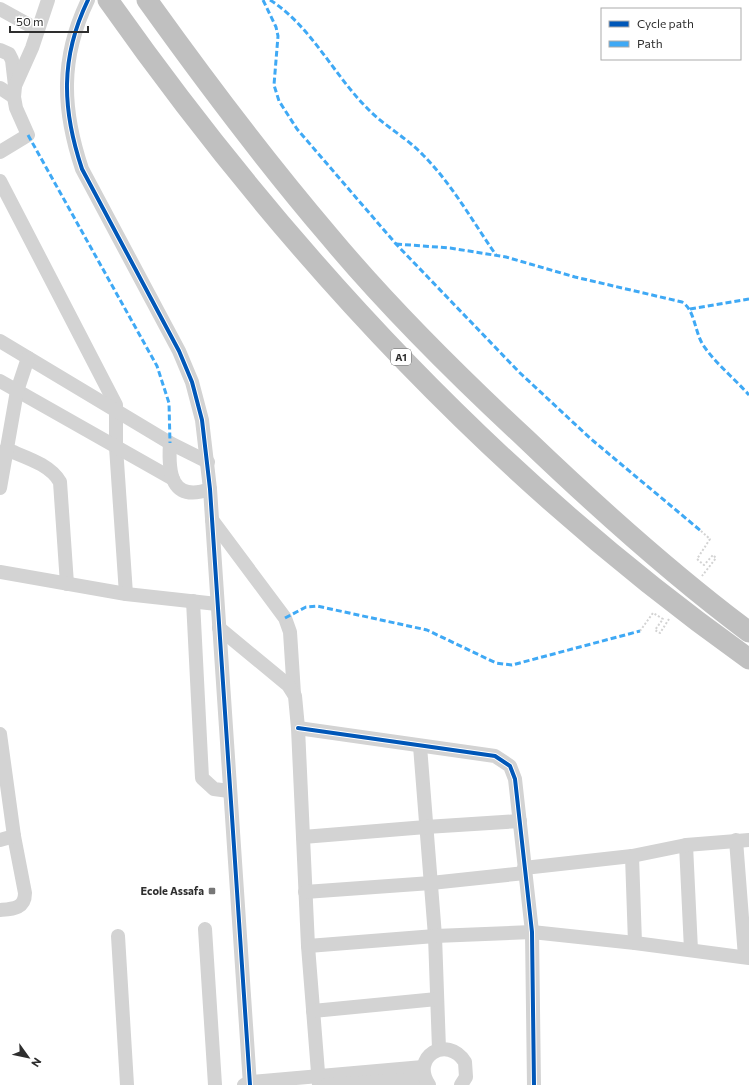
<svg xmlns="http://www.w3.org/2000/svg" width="749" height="1085" font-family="Commissioner,sans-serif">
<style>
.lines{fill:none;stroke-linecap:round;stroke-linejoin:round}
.path{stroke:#d3d3d3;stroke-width:2;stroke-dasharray:2 2;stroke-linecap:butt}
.minor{stroke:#d3d3d3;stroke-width:14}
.highway{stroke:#c0c0c0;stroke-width:21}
.quiet{stroke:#3fa9f5;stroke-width:3;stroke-dasharray:6 3;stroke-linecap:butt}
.cycleway-casing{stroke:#fff;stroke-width:6}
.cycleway{stroke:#0057b8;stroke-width:4}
.poi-dot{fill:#777;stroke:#fff;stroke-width:1.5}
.labels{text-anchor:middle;stroke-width:4;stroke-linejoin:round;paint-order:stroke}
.shield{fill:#fff;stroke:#6d6d6d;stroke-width:1}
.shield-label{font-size:10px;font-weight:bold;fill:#2e2e2e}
.poi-label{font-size:11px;font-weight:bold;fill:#2e2e2e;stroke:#fff;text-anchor:end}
</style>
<rect width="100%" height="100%" fill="#fff"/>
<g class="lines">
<g class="path">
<path d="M701,531L710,539L697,559L704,565L713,555L716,558L702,576"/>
<path d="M640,631L653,613L663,619L655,630L660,633L669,619"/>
</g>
<g class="minor">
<path d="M88,0C60,58 62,109 82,169L179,351L192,382L202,420L210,489L250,1085"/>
<path d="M0,9L38,30"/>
<path d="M0,50L9,54L12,60L15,86"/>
<path d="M0,88L14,97"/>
<path d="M0,152L28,135L16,108L14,97L15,86L32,48L48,0"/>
<path d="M0,181L116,405V447L126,594"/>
<path d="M0,341L170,443L208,462"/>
<path d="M0,381L173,479"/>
<path d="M170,443C168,473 171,503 210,489"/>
<path d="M6,449C24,457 50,464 60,482L67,584"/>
<path d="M0,488L17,391L28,358"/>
<path d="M212,520L285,618L290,632L294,694"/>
<path d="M0,572L126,594L217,604"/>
<path d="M193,601L202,778L214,789L229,791"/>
<path d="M219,628L288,685L295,696L298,728L308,946L319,1085"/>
<path d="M298,728L495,756L510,766L515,779L532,932L534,1085"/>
<path d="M0,734L14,836L25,893C25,909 12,909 0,910"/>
<path d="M420,746L435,936L439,1049"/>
<path d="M303,837L426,827L520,821"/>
<path d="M0,840L14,836"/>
<path d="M736,840L745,957"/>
<path d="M686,845L691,950"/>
<path d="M632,856L635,943"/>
<path d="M524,868L632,856L686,845L749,840"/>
<path d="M305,892L431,883L525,873"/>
<path d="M205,929L215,1085"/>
<path d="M118,936L127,1085"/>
<path d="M308,946L435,936L532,932L635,943L749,958"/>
<path d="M313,1011L437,999"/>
<path d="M244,1085L250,1082L423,1067"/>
<path d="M327,1085L425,1079"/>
<path d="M429,1085C410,1057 447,1034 465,1062L466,1077L461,1085"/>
</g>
<g class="highway">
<path d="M108,0C285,251 498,480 749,659"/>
<path d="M147,0C205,81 265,161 330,237C390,309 457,375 526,439C597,507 670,573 749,632"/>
</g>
<g class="quiet">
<path d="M263,0L276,27L278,36L274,85L279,101L297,129L396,244L519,372L591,439L701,531"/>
<path d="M270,0C311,26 333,74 367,108C384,126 406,137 423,155C452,184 473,222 496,255"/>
<path d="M28,135L157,366L169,403L170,443"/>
<path d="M396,244L450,248L506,257L575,277L682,302C695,310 694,330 703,345C716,364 734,378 749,395"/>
<path d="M690,309L749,299"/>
<path d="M285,618L306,607L317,606L427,630L496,663L512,665L640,631"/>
</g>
<defs>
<g id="cycleway">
<path d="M88,0C60,58 62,109 82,169L179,351L192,382L202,420L210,489L250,1085"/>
<path d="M298,728L495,756L510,766L515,779L532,932L534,1085"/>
</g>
</defs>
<use href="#cycleway" class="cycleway-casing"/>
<use href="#cycleway" class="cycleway"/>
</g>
<rect class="poi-dot" x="208" y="887" width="8" height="8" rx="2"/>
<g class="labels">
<rect class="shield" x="391" y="349" width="20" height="16" rx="3"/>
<g class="shield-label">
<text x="401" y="361">A1</text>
</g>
<g class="poi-label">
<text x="204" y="895">Ecole Assafa</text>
</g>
</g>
<rect x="601" y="8" width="140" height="52" fill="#ffffff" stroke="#ababab"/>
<rect x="609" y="21" width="20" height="6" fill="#0057b8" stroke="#ababab"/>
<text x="637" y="28" font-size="12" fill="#2e2e2e">Cycle path</text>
<rect x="609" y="41" width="20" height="6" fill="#3fa9f5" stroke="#ababab"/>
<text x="637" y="48" font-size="12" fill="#2e2e2e">Path</text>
<g transform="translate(28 1057) rotate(123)" stroke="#ffffff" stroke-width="3" paint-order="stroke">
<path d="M0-3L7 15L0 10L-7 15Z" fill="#2e2e2e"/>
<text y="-6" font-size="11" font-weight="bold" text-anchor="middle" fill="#2e2e2e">N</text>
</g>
<path d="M10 26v6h78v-6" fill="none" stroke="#2e2e2e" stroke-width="2"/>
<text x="16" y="26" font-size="12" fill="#2e2e2e" stroke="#ffffff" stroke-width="3" paint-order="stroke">50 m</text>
</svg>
